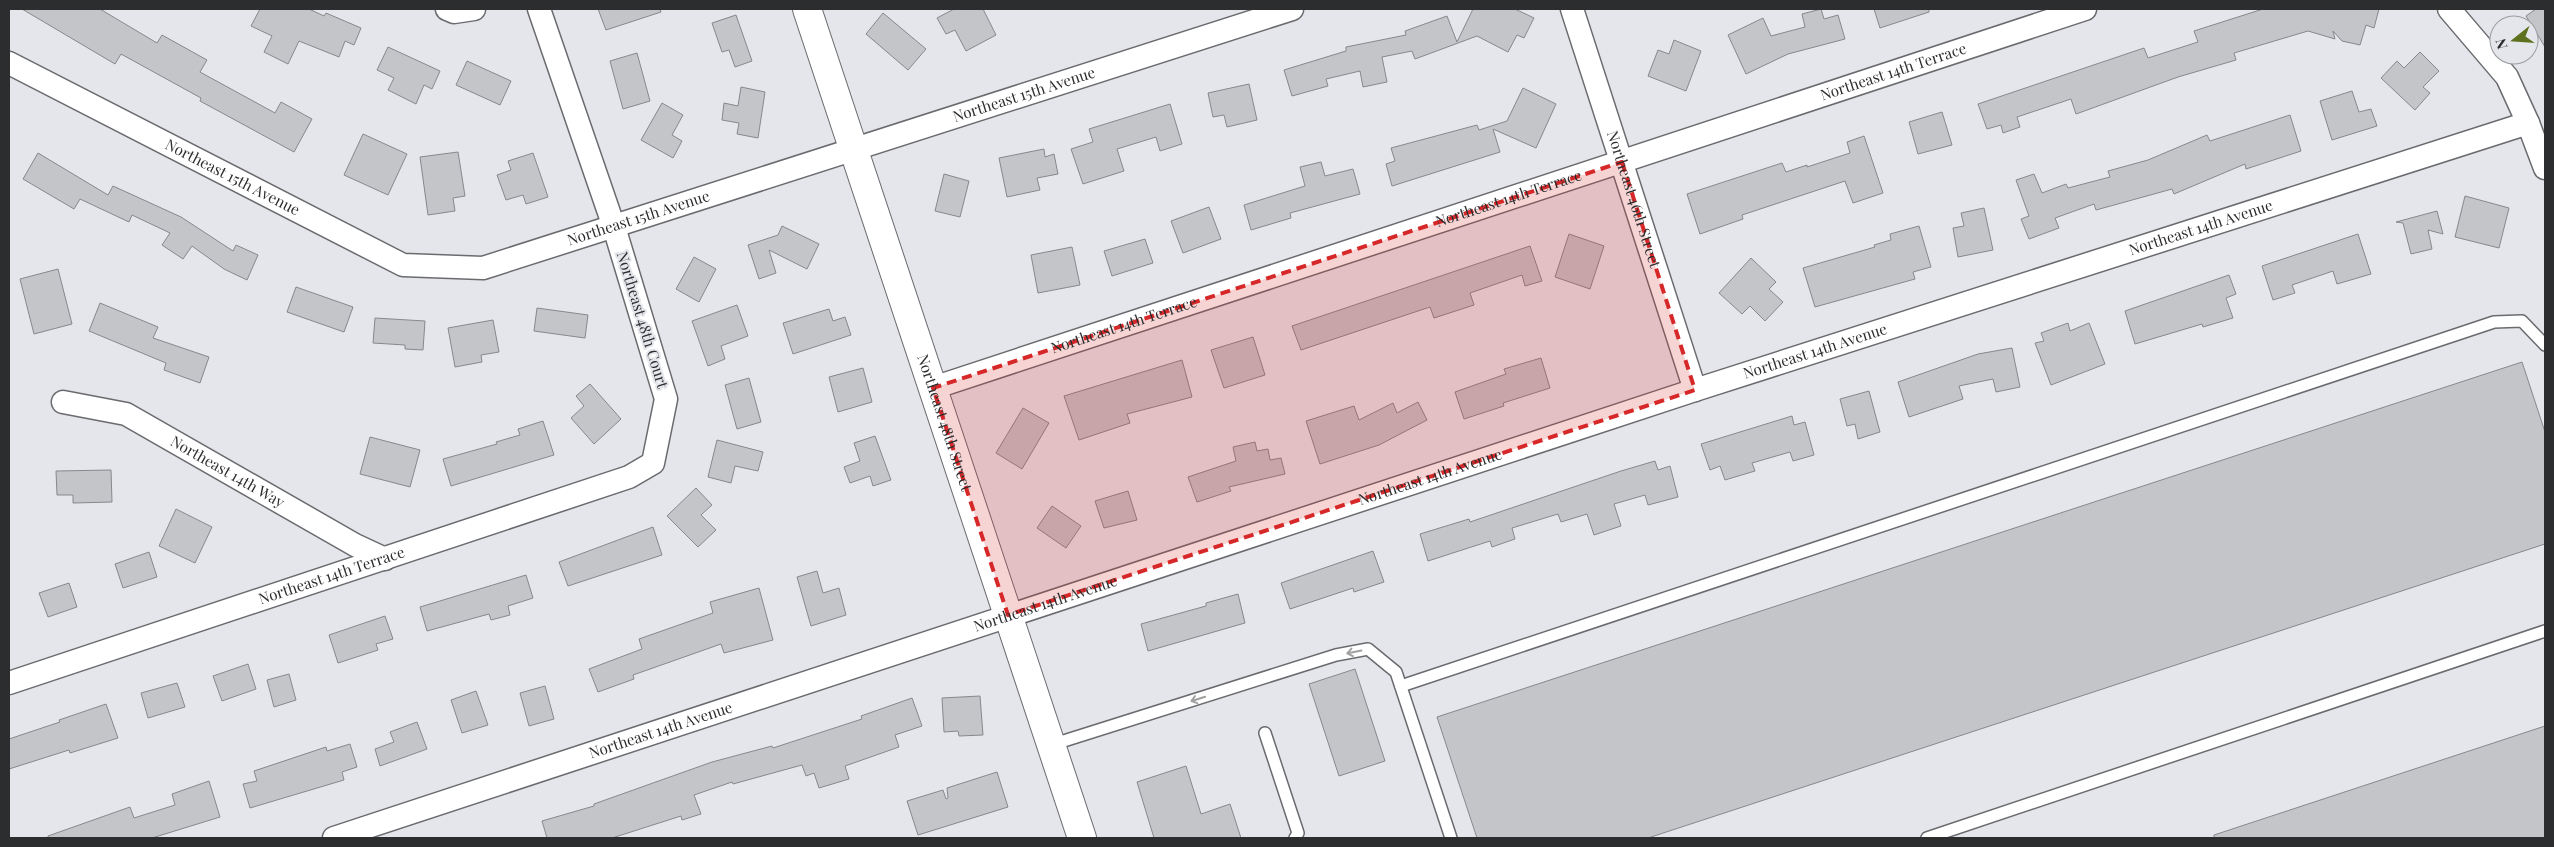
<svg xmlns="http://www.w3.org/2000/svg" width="2554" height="847" font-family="'Playfair Display',serif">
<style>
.building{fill:#c3c5c9;stroke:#86888c}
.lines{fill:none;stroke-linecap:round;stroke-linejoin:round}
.service-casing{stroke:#6a6b6f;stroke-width:14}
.minor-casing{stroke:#6a6b6f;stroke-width:25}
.tertiary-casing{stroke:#6a6b6f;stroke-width:30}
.service{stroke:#fff;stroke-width:11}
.minor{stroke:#fff;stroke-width:22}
.tertiary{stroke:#fff;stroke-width:28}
.oneway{stroke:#a0a0a1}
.marked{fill:#d62828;fill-opacity:0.2;stroke:#d62828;stroke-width:4;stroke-dasharray:10 6;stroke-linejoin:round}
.labels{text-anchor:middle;stroke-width:4;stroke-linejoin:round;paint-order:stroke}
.street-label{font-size:15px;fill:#2c2d2f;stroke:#e5e6eb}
</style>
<rect width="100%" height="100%" fill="#e5e6eb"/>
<g class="building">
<path d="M22,9H100L157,43L162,35L207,60L200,72L275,113L281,102L312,119L294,152L200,101L201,98L121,54L115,64Z"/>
<path d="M260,9H309L324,16L326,13L361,28L354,45L345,41L339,57L299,41L288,64L264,52L272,36L251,26Z"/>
<path d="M598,9H660L661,12L606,30Z"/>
<path d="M954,9H983L996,35L966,51L955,30L946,34L937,18Z"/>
<path d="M1473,9H1515L1534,18L1524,38L1517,35L1508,52L1477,36L1415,59L1412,51L1382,57L1387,82L1363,87L1360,71L1326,79L1328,86L1292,96L1284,70L1346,51V47L1406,35L1405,31L1447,16L1457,42Z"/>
<path d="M1821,9L1824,19L1838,15L1845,39L1788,54L1746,74L1728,35L1763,18L1771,36L1805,27L1802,14Z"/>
<path d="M1874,9H1929V12L1880,28Z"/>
<path d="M2263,9H2379L2374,28L2366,25L2360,45L2342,41L2333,31L2335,39L2308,31L2234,53L2236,60L2178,77L2076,114L2071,99L2017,117L2020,127L2003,133L2001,125L1987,129L1978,104L2144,48L2148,58L2198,42L2194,31Z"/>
<path d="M2536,9H2545V47L2526,16Z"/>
<path d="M883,13L926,49L908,70L866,34Z"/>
<path d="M736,15L752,61L735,67L729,50L722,52L712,23Z"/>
<path d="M1674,40L1701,51L1686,91L1648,76L1658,50L1669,54Z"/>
<path d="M388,47L440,71L432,89L424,85L416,104L388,90L394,78L377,70Z"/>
<path d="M2420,52L2439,71L2423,87L2430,93L2415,110L2381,78L2397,61L2404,68Z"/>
<path d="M637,53L650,101L623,109L610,61Z"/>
<path d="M467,61L511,81L500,105L456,85Z"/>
<path d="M1249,84L1257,120L1227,127L1224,115L1213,117L1208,93Z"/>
<path d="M741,87L765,92L758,138L737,134L739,123L722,120L724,103L738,106Z"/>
<path d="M1523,88L1556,104L1536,148L1493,129L1500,152L1392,186L1386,164L1395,161L1391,148L1477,125L1479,130L1507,121Z"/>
<path d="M2352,91L2359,112L2371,109L2377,126L2332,140L2320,101Z"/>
<path d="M662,103L683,115L672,135L682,141L673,158L641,140Z"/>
<path d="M1170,104L1182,144L1160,151L1156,137L1117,149L1124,171L1083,184L1071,149L1093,142L1089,129Z"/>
<path d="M1942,112L1952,145L1918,154L1909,122Z"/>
<path d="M2290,115L2301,151L2246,169L2245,164L2174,194L2172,189L2096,210L2094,204L2055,218L2059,228L2029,239L2021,219L2029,216L2016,180L2034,174L2042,193L2066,184L2068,188L2110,177L2108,171L2148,160L2207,135L2210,141Z"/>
<path d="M363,134L407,154L388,195L344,175Z"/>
<path d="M1864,136L1883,193L1853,203L1845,181L1742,215L1743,219L1700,234L1687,194L1782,163L1786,172L1807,165V167L1850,153L1847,142Z"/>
<path d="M1044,149L1045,157L1054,154L1058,174L1037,178L1040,190L1007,197L999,158Z"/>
<path d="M458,152L465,196L453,198L455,211L428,215L420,157Z"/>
<path d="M38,153L108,195L113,186L181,217L233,251L236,245L258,255L247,280L224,269L192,246L183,259L162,245L170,233L132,215L129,222L80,199L74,209L23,179Z"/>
<path d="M533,153L548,197L526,204L523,195L506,200L497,175L511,170L508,161Z"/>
<path d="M1321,162L1325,176L1353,169L1360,194L1290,213L1291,218L1251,230L1244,205L1305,186L1300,167Z"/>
<path d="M944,174L969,181L960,217L935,211Z"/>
<path d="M2465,196L2509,208L2499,248L2455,237Z"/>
<path d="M1209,207L1221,239L1183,253L1171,221Z"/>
<path d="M1984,208L1993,250L1958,257L1953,228L1964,226L1961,213Z"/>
<path d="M2437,211L2443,234L2428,230L2432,249L2411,254L2403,223L2396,222Z"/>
<path d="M782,226L819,244L807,269L769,250L776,273L759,279L748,245L778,235Z"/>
<path d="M1919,226L1931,267L1913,272L1915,279L1815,307L1803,268L1875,247L1874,245L1891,240L1890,234Z"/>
<path d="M1569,234L1604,246L1590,289L1555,277Z"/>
<path d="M2358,234L2371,274L2337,284L2333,271L2292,285L2295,293L2273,300L2262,266Z"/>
<path d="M1145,239L1153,263L1112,276L1104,251Z"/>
<path d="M1530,246L1542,281L1525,286L1522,275L1470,293L1474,305L1434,318L1430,307L1301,350L1292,326Z"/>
<path d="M1072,247L1080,285L1038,293L1031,255Z"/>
<path d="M694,257L716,269L699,302L676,289Z"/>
<path d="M1751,258L1776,282L1769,289L1783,302L1765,321L1750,306L1742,314L1719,293Z"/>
<path d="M58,269L72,324L34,334L20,279Z"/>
<path d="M2229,275L2236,294L2226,298L2233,318L2203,327L2202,324L2135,344L2125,311Z"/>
<path d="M296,287L353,307L344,332L287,312Z"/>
<path d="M100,303L158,327L153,338L209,357L200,383L164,370L166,363L89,331Z"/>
<path d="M737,305L748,336L721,346L725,359L708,366L692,321Z"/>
<path d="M537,308L588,315L585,338L534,331Z"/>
<path d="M829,309L833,321L845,317L851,335L793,354L783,323Z"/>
<path d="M375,318L425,321L423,350L405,349V345L373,343Z"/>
<path d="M493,320L499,352L481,355L482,362L455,367L448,328Z"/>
<path d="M2068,323L2070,331L2089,323L2105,364L2051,385L2035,343L2044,341L2041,333Z"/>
<path d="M1253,337L1265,375L1224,388L1211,350Z"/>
<path d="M2012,348L2020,387L1996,392L1993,379L1959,386L1963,399L1909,417L1898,382L1978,354Z"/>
<path d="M1541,358L1550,388L1503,403L1504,406L1464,419L1455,392L1506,374L1504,369Z"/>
<path d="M1182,360L1192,397L1127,414L1130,423L1079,440L1064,396Z"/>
<path d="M2522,362L2545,432V544L1648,838H1477L1437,717Z"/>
<path d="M863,368L872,402L838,412L829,377Z"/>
<path d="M749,378L761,422L737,429L725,385Z"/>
<path d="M590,384L621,419L594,444L571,418L584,406L576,396Z"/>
<path d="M1869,391L1880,432L1858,439L1855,424L1847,426L1840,399Z"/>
<path d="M1418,402L1427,420L1379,445L1320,464L1306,421L1354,406L1359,420L1393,403L1397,413Z"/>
<path d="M1023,408L1049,423L1022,469L996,453Z"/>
<path d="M1792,416L1794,425L1805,422L1814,455L1793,461L1790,452L1752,463L1755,471L1725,480L1720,466L1710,470L1701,444Z"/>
<path d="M543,421L554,455L451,486L443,459L497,444L496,442L520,435L518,429Z"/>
<path d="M875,436L891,480L873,486L870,476L850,483L844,467L860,461L854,443Z"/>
<path d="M370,437L420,450L410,487L360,474Z"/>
<path d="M717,440L763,452L758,471L735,466L731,483L708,477Z"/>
<path d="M1255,442L1257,451L1268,449L1270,460L1281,458L1285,474L1229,487L1231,491L1197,502L1188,477L1236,461L1233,447Z"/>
<path d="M1655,461L1658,470L1670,466L1678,497L1648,505L1645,495L1614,504L1621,526L1594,535L1587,514L1561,522L1558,514L1512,528L1515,539L1492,547L1490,541L1428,561L1420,534L1469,519L1470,522L1621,471Z"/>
<path d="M111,470L112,502L73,503V495H57L56,471Z"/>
<path d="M696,488L712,505L701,515L716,530L698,547L667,516Z"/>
<path d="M1128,491L1137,520L1104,528L1095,501Z"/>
<path d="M1052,506L1081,526L1066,548L1037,528Z"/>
<path d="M176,509L212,527L195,563L159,546Z"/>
<path d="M653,527L662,555L568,586L559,562Z"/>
<path d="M1373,551L1384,582L1354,592L1353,588L1290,609L1281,583Z"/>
<path d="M149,552L157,577L123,588L115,564Z"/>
<path d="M817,571L823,593L839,588L846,615L811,626L797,577Z"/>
<path d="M526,575L533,598L508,606L510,615L491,620L489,614L427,631L420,607Z"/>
<path d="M69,583L77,607L48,617L39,593Z"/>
<path d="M759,588L773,640L724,653L721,644L633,675L634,679L598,692L589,669L642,649L639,639L713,613L710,602Z"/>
<path d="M1238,594L1245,623L1148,651L1141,624L1206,606V603Z"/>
<path d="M385,616L393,639L376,644L378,650L338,663L329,635Z"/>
<path d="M248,664L256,689L222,701L213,676Z"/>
<path d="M1355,669L1385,761L1339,776L1309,684Z"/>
<path d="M289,674L296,700L274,707L267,680Z"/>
<path d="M177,683L185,707L148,718L141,693Z"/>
<path d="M545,686L554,719L529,726L520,693Z"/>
<path d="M476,691L488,725L462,733L451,700Z"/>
<path d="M980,696L983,735L959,736L958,731L944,732L942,698Z"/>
<path d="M912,698L922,726L895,735L899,747L845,766L849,779L819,788L814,773L806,776L802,765L733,784L732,782L694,795L701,814L682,820L681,816L612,838H547L542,821L594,806V804L712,762L772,746L773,748L862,719L861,716Z"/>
<path d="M106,704L118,738L70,753L69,750L9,769V739L60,722L59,720Z"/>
<path d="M417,722L427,749L380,766L375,749L394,742L390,732Z"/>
<path d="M2545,726V838H2214V835Z"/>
<path d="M350,744L357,767L342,772L344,780L250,808L243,784L257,781L254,771L326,747L327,751Z"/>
<path d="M1186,766L1201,814L1230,804L1241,838H1154L1137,782Z"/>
<path d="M997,772L1008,807L918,835L907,801L943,790L946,799L948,798L947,788Z"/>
<path d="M209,781L220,817L152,838H48V836L130,807L134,818L175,805L172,794Z"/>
</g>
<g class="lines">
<defs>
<g id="service">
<path d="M1401,686L2494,322L2522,321L2545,345"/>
<path d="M1265,733L1298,833L1295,838"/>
<path d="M1051,745L1336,655L1368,649L1396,672L1451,838"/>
<path d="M1927,838L2545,631"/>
</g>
<g id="minor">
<path d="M447,9L454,12L474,9"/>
<path id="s1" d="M1572,9L1695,390"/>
<path d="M2449,9L2507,77L2528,123L2545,168"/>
<path id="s2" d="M9,63L403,265L483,268L1292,9"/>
<path id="s3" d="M933,388L2085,9"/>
<path id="s4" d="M63,402L126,414L355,545L385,559"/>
<path id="s5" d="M9,683L629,477L653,463L666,399L614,227L539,9"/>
<path id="s6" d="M334,838L1695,390L2528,123"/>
</g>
<g id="tertiary">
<path id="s7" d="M807,9L1082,838"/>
</g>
</defs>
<use href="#service" class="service-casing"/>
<use href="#minor" class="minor-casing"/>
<use href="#tertiary" class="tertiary-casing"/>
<use href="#service" class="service"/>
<use href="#minor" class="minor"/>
<use href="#tertiary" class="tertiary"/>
</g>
<defs><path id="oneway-shaft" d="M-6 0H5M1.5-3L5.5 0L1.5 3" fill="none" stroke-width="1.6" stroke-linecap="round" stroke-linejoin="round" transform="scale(1.25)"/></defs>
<g class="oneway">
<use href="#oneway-shaft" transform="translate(1354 652) rotate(169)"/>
<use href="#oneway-shaft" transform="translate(1198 699) rotate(162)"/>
</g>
<path class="marked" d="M1622,162L1695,390L1008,615L933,388Z"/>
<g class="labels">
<g class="street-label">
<text dy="5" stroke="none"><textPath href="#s3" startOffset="1011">Northeast 14th Terrace</textPath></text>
<text dy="5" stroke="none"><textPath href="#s2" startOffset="1091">Northeast 15th Avenue</textPath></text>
<text dy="5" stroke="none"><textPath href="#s2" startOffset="251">Northeast 15th Avenue</textPath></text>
<text dy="5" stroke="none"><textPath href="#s3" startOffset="606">Northeast 14th Terrace</textPath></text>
<text dy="5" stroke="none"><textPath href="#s1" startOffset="200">Northeast 46th Street</textPath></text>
<text dy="5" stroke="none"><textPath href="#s2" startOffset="686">Northeast 15th Avenue</textPath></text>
<text dy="5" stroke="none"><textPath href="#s6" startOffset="1964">Northeast 14th Avenue</textPath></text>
<text transform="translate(642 320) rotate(73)" y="5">Northeast 48th Court</text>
<text dy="5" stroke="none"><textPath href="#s3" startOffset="201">Northeast 14th Terrace</textPath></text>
<text dy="5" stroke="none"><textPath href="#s6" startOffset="1559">Northeast 14th Avenue</textPath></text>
<text dy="5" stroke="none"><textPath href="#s7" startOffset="436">Northeast 48th Street</textPath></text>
<text dy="5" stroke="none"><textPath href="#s4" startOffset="181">Northeast 14th Way</textPath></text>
<text dy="5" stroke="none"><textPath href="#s6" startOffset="1154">Northeast 14th Avenue</textPath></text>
<text dy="5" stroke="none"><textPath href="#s5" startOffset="340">Northeast 14th Terrace</textPath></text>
<text dy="5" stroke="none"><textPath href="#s6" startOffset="749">Northeast 14th Avenue</textPath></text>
<text dy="5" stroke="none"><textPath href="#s6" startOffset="344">Northeast 14th Avenue</textPath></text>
</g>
</g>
<rect width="2554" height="847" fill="none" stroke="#2c2d2f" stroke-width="20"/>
<g transform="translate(2514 40) rotate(253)"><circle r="24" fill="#e5e6eb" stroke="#9b9ca0"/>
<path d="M0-4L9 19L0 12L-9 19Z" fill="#5e711f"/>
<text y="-8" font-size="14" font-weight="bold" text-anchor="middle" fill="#2c2d2f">N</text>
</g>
</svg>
